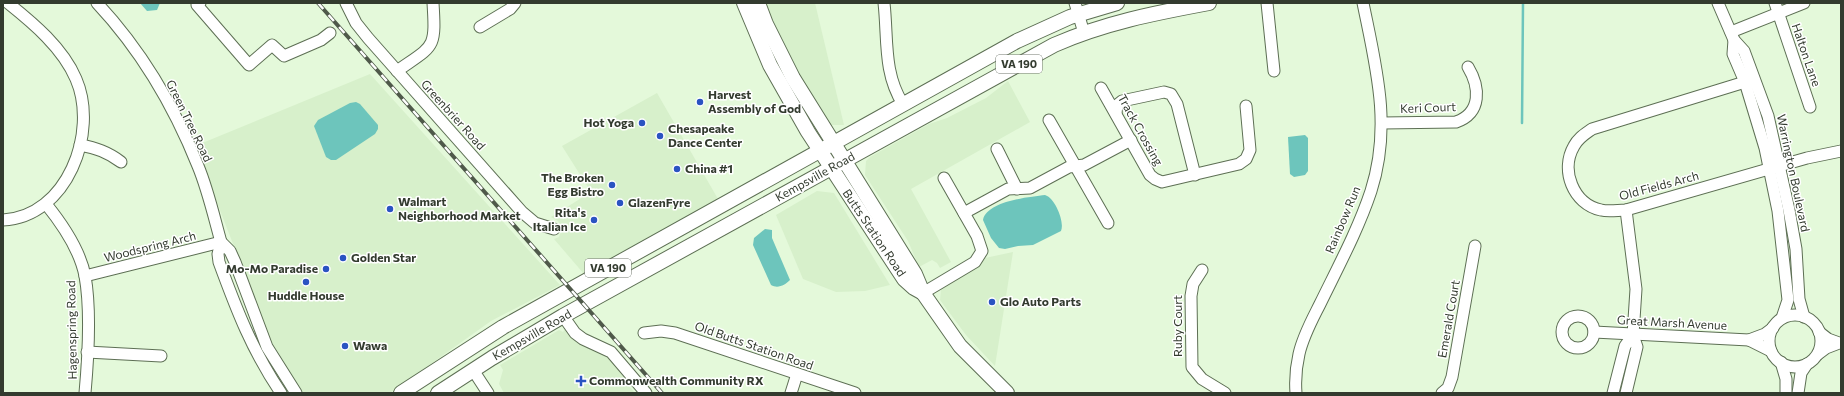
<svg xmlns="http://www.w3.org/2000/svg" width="1844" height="396" font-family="Commissioner,sans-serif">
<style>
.built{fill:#d7f0cb}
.water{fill:#6dc5bc}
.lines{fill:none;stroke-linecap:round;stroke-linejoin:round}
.stream{stroke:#6dc5bc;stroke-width:2.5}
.minor-casing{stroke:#5d6f54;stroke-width:13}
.major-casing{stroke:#5d6f54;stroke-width:16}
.minor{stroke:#fff;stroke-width:11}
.major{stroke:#fff;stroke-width:14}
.rail-casing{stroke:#4f594a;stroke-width:4}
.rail{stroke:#fff;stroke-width:2.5;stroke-dasharray:8;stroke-linecap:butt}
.poi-dot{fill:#2a53c2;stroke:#fff;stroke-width:1.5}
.labels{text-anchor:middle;stroke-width:3;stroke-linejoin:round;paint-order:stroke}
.shield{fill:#fff;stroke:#70766d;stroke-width:1}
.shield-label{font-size:11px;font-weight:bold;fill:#333b2f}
.street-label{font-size:12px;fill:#333b2f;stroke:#fff}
.poi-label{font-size:12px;font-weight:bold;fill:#333b2f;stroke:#fff;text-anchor:start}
</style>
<rect width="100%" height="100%" fill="#e4f9da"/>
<g class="built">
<path d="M764,3H815L844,125H830L825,120L781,43Z"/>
<path d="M370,74L560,285L491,321L390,393H303L270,339L195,146Z"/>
<path d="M1008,81L1030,122L911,189L951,262L940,268L937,263L932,260L919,267L908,241L865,175L866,161L870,157L929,124L947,118L986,98Z"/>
<path d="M657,93L718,199L584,274L554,239L559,237L562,229L558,221L551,217L591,192L562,146Z"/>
<path d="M817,191L834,193L890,285L865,291L836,292L803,279L776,215Z"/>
<path d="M1013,252L995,366L966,335L940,300L941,289L982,263L985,258Z"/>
<path d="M565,329L577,342L619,364L634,380L628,385L635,393H504L499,384L503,370L500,365L559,330L563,332Z"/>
</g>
<g class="water">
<path d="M140,3H160L157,10L147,11Z"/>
<path d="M356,102L360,104L378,125V129L375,134L336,160H331L326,157L314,126L318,120L350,103Z"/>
<path d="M1305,135L1308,138V171L1305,175L1294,177L1290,174L1288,137Z"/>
<path d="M1045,195C1055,198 1065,222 1061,231L1033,245L1018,246L1005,249L999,248L991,238L983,220C987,201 1029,197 1045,195Z"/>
<path d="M765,229L772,230V238L790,280C785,285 778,289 771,285L753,245L754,238Z"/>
</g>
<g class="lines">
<path class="stream" d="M1522,123L1523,3"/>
<defs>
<g id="minor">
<path d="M97,3C141,50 174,106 198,166C208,190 214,217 221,242L230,251L235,262L267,347L296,393"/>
<path d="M200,3L197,5L249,65L272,45L284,56L321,40L330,33"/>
<path d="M346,3L356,23L368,38L522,212L535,223L554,229"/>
<path d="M884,3C888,38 883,73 903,104"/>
<path d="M1075,3L1084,33"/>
<path d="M1267,3L1274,71"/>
<path d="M1718,3L1734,40L1744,51L1768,116L1789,210L1796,249L1799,299L1804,317"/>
<path d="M1775,3L1810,107"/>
<path d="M480,27L510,9L515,3"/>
<path d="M1731,32L1804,3"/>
<path d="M1734,40L1733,54L1745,82L1765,148L1778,211L1788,300L1782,318"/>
<path d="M397,71C434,45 436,50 433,3"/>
<path d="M1745,82L1592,129C1585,134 1578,138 1574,146C1560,170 1573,204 1601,210C1609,212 1618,210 1626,210L1807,158L1841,151"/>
<path d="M1101,88L1150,175L1155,179L1162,182L1239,164L1246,159L1250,150L1246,106"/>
<path d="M1116,113L1117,105L1122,101L1164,92L1171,94L1177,104L1195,175"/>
<path d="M1049,120L1108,223"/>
<path d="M1382,123L1456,122C1482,113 1480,87 1468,67"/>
<path d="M80,145C96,148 108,152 121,162"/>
<path d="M997,149L1017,189"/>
<path d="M46,204C63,225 80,250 85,276C91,309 88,360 85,393"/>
<path d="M1626,210L1636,289L1633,335L1637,347L1626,393"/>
<path d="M964,213L1008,189L1030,188L1069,167L1084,165L1131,140"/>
<path d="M3,220C67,217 99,132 76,79C63,48 33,23 8,3"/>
<path d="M221,242L218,254L219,262C237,311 252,350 281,393"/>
<path d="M1202,270L1193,284L1191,296L1192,367L1202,379L1225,393"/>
<path d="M85,276L221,242"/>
<path d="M923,293L975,262L982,251L977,236L944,178"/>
<circle cx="1795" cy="341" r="26"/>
<circle cx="1578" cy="332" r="16"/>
<path d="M563,316L575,333L583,339L611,352L646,393"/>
<path d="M1594,332L1749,340"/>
<path d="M644,333L661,331L675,333L855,393"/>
<path d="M1771,351L1749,340L1765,334L1773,328"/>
<path d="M87,352L161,356"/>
<path d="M1818,354L1826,348L1839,343L1828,339L1819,332"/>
<path d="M1781,362L1786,379V393"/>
<path d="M473,370L488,393"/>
<path d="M791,393L797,374"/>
<path d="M1296,393C1295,380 1296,367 1299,354C1303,336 1312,320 1320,304C1338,267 1358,230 1371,191C1392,126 1376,67 1363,3"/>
<path d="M1442,393L1448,388L1452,377L1475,246"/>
<path d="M1613,393L1625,346L1633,335"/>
<path d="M1798,393L1801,373L1807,364"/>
</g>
<g id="major">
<path d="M744,3L770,65L808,132L904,279L914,288L923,293"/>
<path d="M758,3L766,24L793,78L915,274L923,293L960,346L1007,393"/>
<path d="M401,393L503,327L1017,41L1070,17L1117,3"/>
<path d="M438,393L492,358L563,316L1054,45C1104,23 1155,13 1209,3"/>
</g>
</defs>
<use href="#minor" class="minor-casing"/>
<use href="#major" class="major-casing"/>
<use href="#minor" class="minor"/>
<use href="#major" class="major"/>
<defs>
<path id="rail" d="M318,3L662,393"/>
</defs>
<use href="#rail" class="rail-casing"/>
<use href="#rail" class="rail"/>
</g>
<g class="poi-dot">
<circle cx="700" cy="102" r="4"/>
<circle cx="642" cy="123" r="4"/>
<circle cx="660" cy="136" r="4"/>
<circle cx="677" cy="169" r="4"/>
<circle cx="612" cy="185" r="4"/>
<circle cx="620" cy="203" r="4"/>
<circle cx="390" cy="209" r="4"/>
<circle cx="594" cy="220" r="4"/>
<circle cx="343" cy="258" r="4"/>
<circle cx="326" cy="269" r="4"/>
<circle cx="306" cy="282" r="4"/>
<circle cx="992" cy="302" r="4"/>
<circle cx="345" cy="346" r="4"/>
<path d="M579 375h4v4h4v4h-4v4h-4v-4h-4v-4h4z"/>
</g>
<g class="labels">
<g class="shield">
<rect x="996" y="55" width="46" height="18" rx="3"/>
<rect x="585" y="259" width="46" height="18" rx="3"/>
</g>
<g class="shield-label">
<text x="1019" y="68">VA 190</text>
<text x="608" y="272">VA 190</text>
</g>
<g class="street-label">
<text transform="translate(1806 55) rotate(71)" y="4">Halton Lane</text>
<text transform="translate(1428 108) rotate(-2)" y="4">Keri Court</text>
<text transform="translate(453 115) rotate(48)" y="4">Greenbrier Road</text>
<text transform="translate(189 121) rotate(64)" y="4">Green Tree Road</text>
<text transform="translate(1140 130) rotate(61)" y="4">Track Crossing</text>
<text transform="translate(1793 173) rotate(78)" y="4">Warrington Boulevard</text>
<text transform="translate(815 177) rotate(-29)" y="4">Kempsville Road</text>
<text transform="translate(1659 186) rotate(-15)" y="4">Old Fields Arch</text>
<text transform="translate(1343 220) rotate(-67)" y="4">Rainbow Run</text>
<text transform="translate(874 233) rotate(56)" y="4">Butts Station Road</text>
<text transform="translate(150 247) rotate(-14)" y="4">Woodspring Arch</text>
<text transform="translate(1449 319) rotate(-80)" y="4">Emerald Court</text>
<text transform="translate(1672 323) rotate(3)" y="4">Great Marsh Avenue</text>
<text transform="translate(1178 326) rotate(-90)" y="4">Ruby Court</text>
<text transform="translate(72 330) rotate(-91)" y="4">Hagenspring Road</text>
<text transform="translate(532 335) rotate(-30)" y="4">Kempsville Road</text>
<text transform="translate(754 346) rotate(19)" y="4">Old Butts Station Road</text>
</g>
<g class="poi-label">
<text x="708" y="99">Harvest<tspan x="708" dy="14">Assembly of God</tspan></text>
<text x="634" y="127" text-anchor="end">Hot Yoga</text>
<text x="668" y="133">Chesapeake<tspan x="668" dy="14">Dance Center</tspan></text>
<text x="685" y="173">China #1</text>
<text x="604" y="182" text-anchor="end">The Broken<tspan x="604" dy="14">Egg Bistro</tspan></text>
<text x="398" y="206">Walmart<tspan x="398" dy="14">Neighborhood Market</tspan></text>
<text x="628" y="207">GlazenFyre</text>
<text x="586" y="217" text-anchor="end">Rita's<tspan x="586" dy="14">Italian Ice</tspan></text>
<text x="351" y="262">Golden Star</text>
<text x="318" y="273" text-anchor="end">Mo-Mo Paradise</text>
<text x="306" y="300" text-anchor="middle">Huddle House</text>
<text x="1000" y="306">Glo Auto Parts</text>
<text x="353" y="350">Wawa</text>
<text x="589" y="385">Commonwealth Community RX</text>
</g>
</g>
<rect width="1844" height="396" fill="none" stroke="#333b2f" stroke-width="8"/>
</svg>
